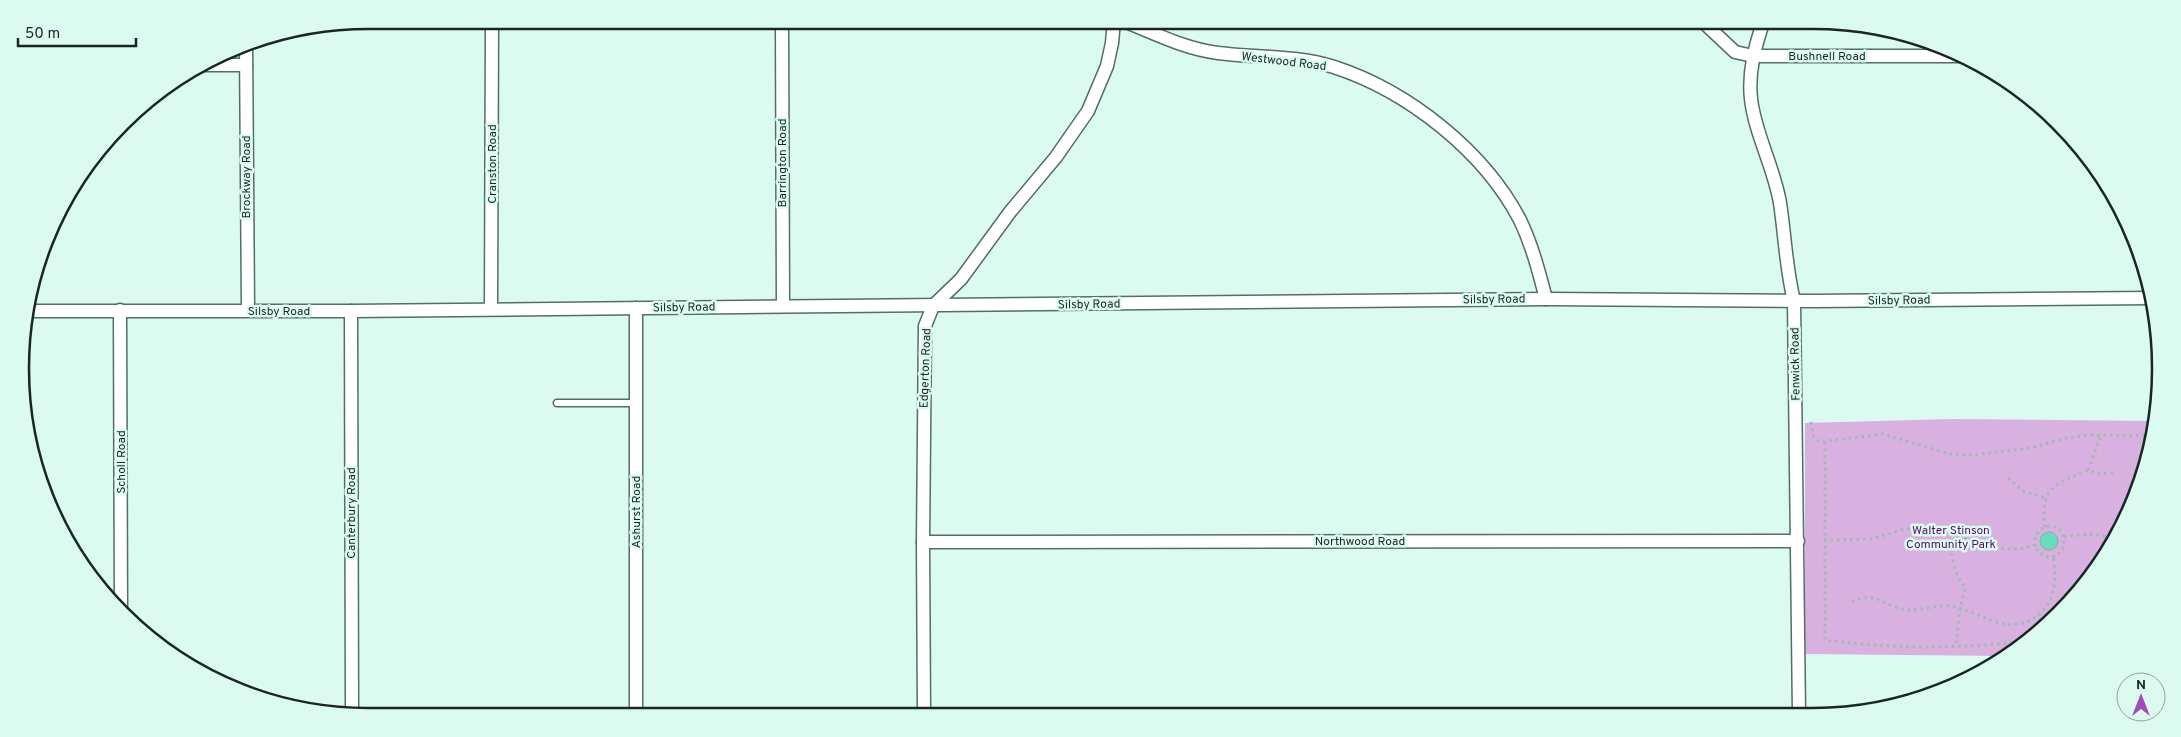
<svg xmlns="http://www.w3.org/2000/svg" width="2181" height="737" font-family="Overpass,sans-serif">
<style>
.green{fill:#d9b1e1}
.building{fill:#66debc;stroke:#8daaa0}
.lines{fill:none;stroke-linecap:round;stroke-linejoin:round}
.service-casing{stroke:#526e65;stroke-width:9}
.minor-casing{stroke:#526e65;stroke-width:15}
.path{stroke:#a0bab1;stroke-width:3;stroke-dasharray:2.5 4;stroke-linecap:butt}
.service{stroke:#fff;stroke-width:6}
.minor{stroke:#fff;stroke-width:12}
.labels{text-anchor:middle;stroke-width:5;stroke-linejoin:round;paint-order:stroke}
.street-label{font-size:12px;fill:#1a2622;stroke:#dbfbf0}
.park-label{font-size:12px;fill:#580d66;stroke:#dbfbf0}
.rim{fill:none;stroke:#1a2622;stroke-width:2.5}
</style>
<rect width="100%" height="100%" fill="#dbfbf0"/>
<path class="green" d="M1951,419L2155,421L2149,458L2114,543L2042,630L2004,656L1805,654V423Z"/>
<circle class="building" cx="2049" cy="541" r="9"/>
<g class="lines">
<defs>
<path id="service" d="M557,403H636"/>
<g id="minor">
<path d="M782,20L783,306"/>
<path d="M1121,20C1152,32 1184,49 1218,53C1256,58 1297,55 1334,67C1408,91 1484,151 1520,220C1532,245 1539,272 1546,299"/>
<path d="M1701,20L1735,52L1753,56H1967"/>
<path d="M1764,20C1755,46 1748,72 1751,99C1755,134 1774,167 1780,203C1785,236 1786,269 1794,301L1799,714"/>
<path d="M246,43L248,310"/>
<path d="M205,65H246"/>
<path d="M491,308L492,20"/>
<path d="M636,308V716"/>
<path d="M120,310L121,614"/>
<path d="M27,311H351L1546,299L1814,301L2152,298"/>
<path d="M351,311L352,715"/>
<path d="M923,542L1798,541"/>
<path d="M924,716L923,542L925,326L933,306L961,279L1010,212L1056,157L1088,111L1107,66L1112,43L1114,20"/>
</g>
</defs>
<use href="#service" class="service-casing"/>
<use href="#minor" class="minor-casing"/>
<g class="path">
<path d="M1811,422L1814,437L1820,442L1883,434L1950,454L1974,455L2031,448L2066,438L2087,435L2153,436"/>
<path d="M1825,442V640C1892,649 1960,649 2027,641"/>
<path d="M2088,470L2101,435"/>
<path d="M2008,478L2023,491L2046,498"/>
<path d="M2045,527C2040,486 2056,484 2088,470L2100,474L2115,473"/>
<path d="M1953,534C1948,548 1954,575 1965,587L1959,614L1956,646"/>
<path d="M2064,537C2082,534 2099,532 2115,540"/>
<path d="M1824,540L1871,539L1905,529L1925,528L1956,535L1990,548L2020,549L2035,545C2033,528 2052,519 2063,533L2064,547L2057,556L2045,557L2038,551L2035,545"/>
<path d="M1852,602C1876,591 1879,603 1899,608C1916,614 1932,604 1949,606C1967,607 1982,619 2000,623C2043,632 2061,594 2053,557"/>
</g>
<use href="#service" class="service"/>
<use href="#minor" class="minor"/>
</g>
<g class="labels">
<g class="street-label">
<text x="1827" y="60">Bushnell Road</text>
<text transform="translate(1284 61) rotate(7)" y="4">Westwood Road</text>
<text transform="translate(782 163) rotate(-90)" y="4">Barrington Road</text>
<text transform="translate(492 164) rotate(-90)" y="4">Cranston Road</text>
<text transform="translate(246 177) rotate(-90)" y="4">Brockway Road</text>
<text transform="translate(1494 299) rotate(-1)" y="4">Silsby Road</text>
<text transform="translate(1899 300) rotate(-1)" y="4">Silsby Road</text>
<text transform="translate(1089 304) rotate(-1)" y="4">Silsby Road</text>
<text transform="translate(684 307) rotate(-1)" y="4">Silsby Road</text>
<text x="279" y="315">Silsby Road</text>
<text transform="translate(1795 364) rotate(-91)" y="4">Fenwick Road</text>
<text transform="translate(925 368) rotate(-88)" y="4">Edgerton Road</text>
<text transform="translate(121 462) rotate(-90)" y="4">Scholl Road</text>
<text transform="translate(636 512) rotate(-90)" y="4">Ashurst Road</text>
<text transform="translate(351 513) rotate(-90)" y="4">Canterbury Road</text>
<text x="1360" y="545">Northwood Road</text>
</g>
<g class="park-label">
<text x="1951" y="534">Walter Stinson<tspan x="1951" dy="14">Community Park</tspan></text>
</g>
</g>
<path d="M0 0H2181V737H0ZM368 29H1813A339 339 0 0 1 2152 368V369A339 339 0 0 1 1813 708H368A339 339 0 0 1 29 369V368A339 339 0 0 1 368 29Z" fill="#dbfbf0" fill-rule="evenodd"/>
<path class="rim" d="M368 29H1813A339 339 0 0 1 2152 368V369A339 339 0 0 1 1813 708H368A339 339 0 0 1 29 369V368A339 339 0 0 1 368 29Z"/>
<g transform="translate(2141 697)"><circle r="24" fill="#dbfbf0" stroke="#8ea69e"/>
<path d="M0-4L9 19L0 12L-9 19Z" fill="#a44bb7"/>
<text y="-8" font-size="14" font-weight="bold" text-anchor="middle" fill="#1a2622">N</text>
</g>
<path d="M18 38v8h118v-8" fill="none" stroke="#1a2622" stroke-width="2.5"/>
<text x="25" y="38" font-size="15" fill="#1a2622" stroke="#dbfbf0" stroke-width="4" paint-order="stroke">50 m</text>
</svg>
